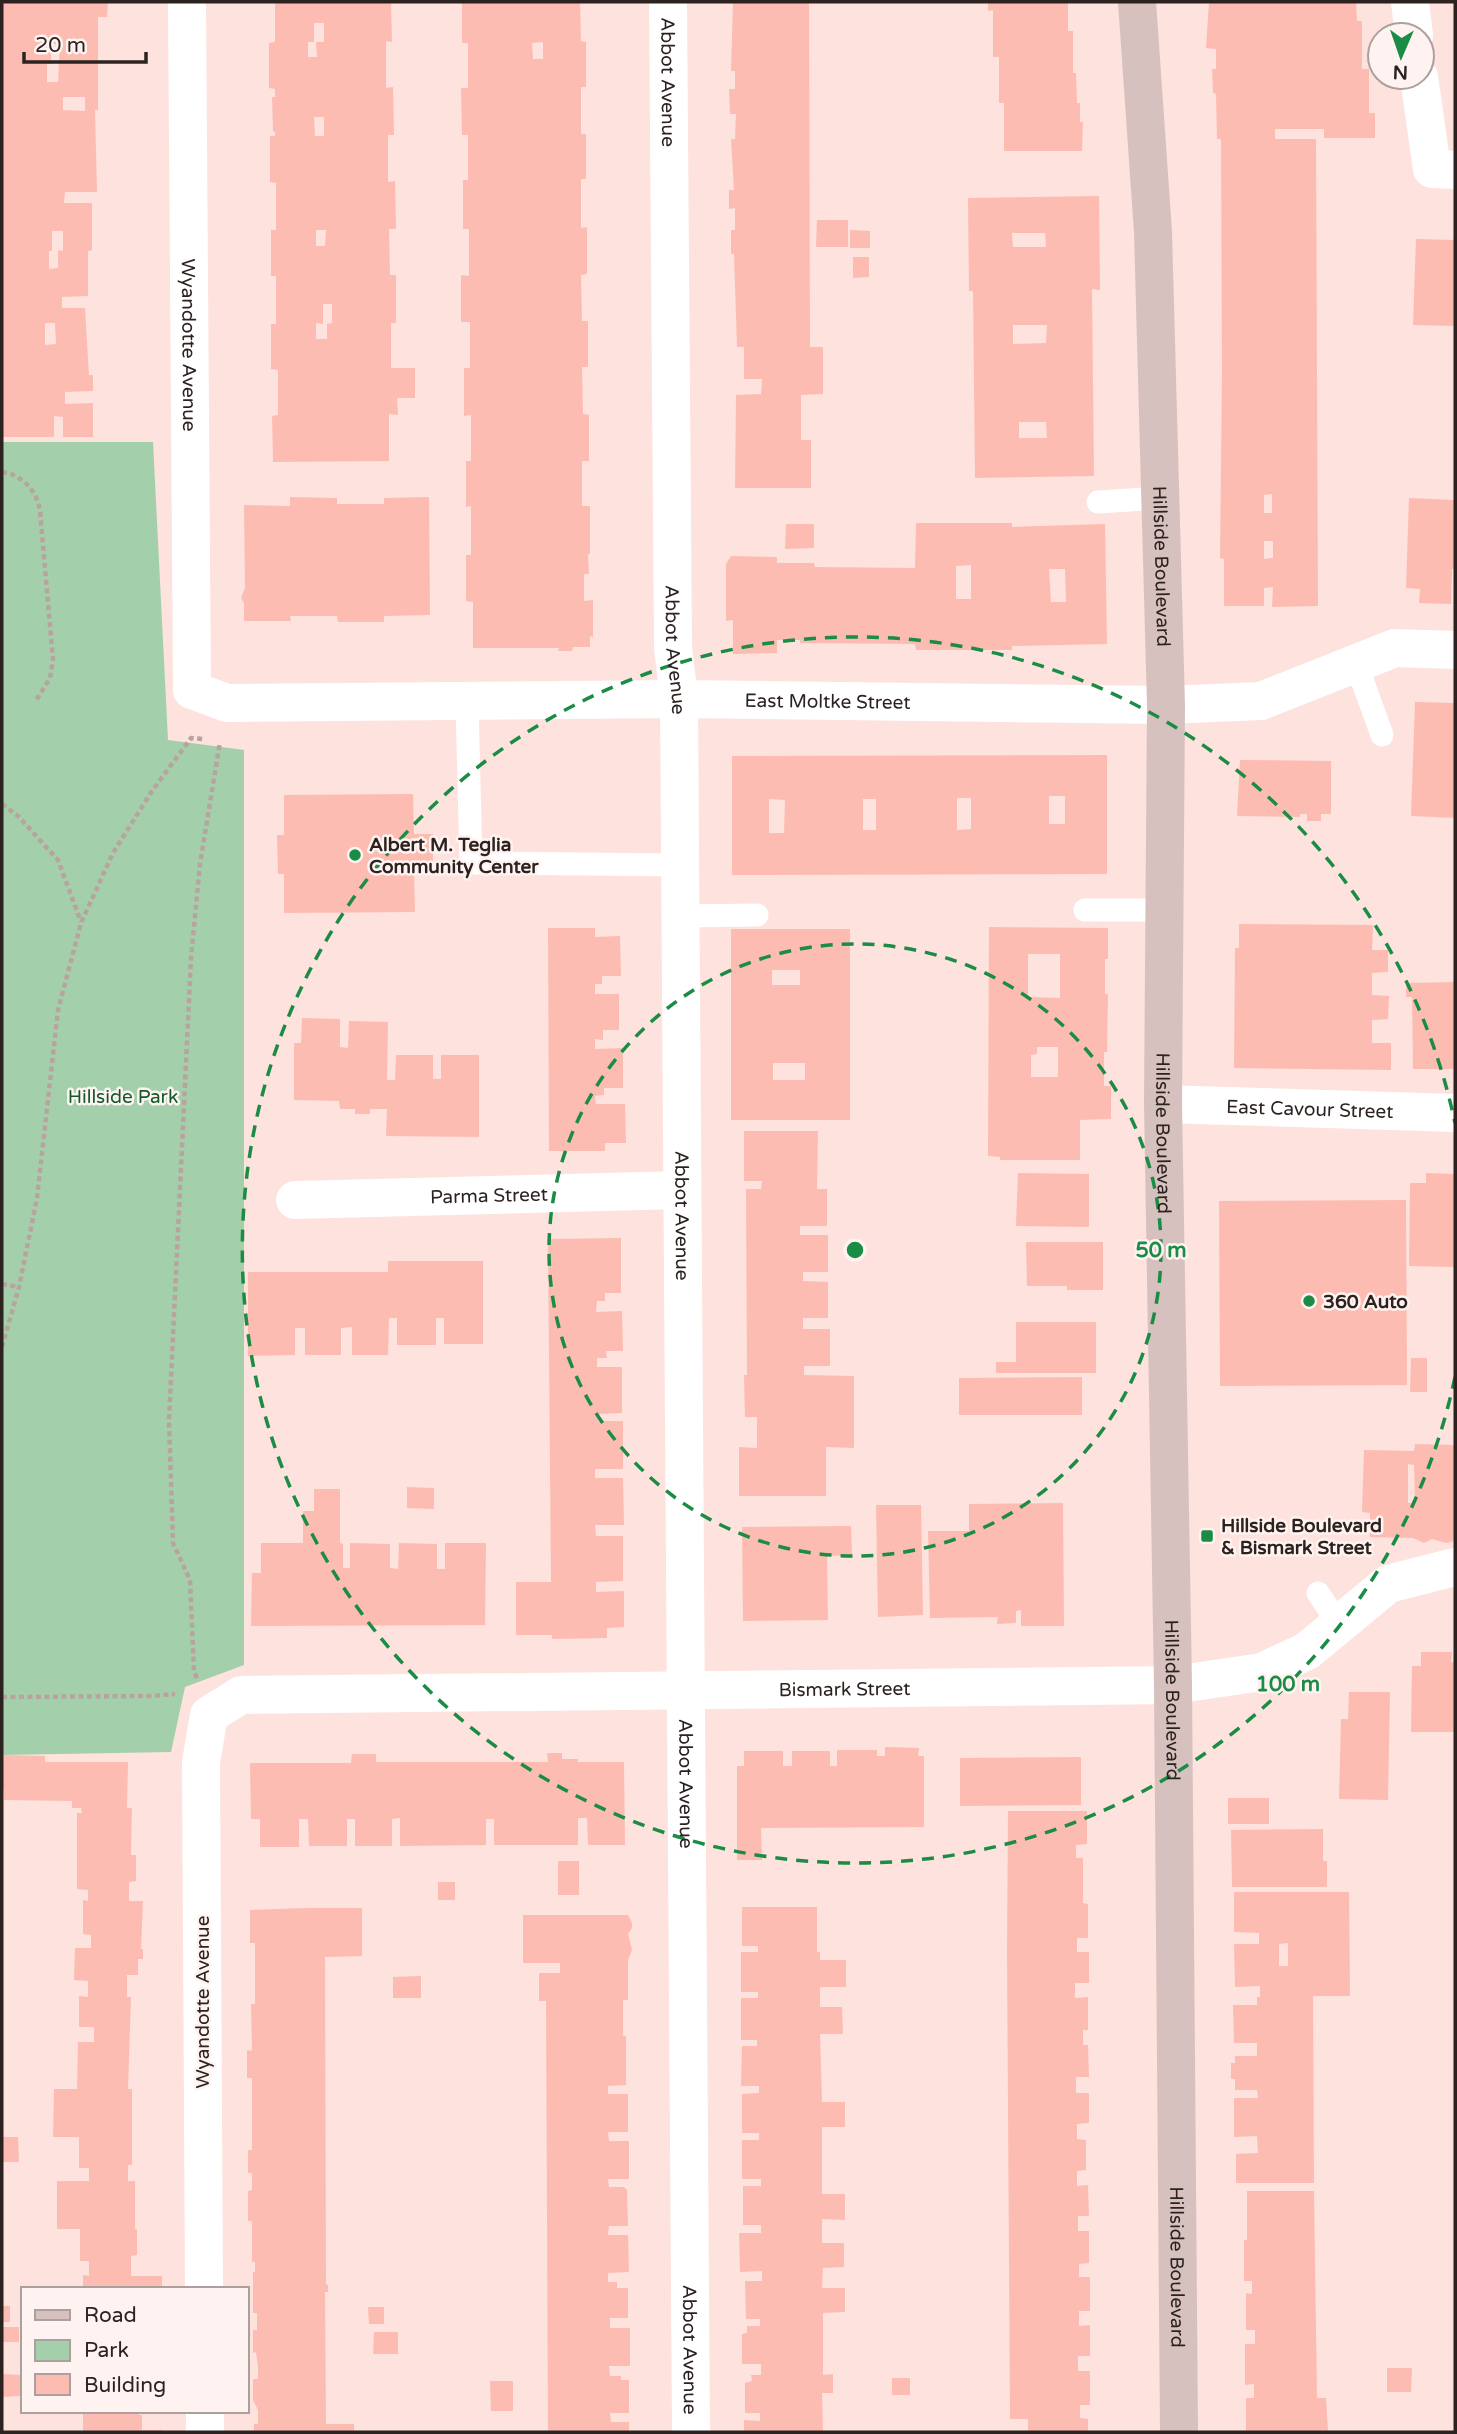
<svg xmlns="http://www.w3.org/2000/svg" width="1457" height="2434" font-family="'Varela Round',sans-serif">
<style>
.green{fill:#a3d0ab}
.building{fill:#fdbcb1;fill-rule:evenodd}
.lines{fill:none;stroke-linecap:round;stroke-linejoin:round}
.path{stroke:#b8a39f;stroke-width:4.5;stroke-dasharray:5 3.5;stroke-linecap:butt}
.service{stroke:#fff;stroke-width:23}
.minor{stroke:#fff;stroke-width:38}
.secondary{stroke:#d7c1bf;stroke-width:38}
.ring{fill:none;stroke:#1b8c45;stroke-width:3.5;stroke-dasharray:12 9}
.poi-dot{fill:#1b8c45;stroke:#fff3f1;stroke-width:2.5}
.labels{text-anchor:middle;stroke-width:5;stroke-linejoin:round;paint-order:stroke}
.street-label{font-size:19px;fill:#2c2321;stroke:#fff3f1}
.poi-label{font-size:19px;font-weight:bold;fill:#2c2321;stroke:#fff3f1;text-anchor:start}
.park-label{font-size:19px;fill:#12592b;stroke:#fff3f1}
.centre{fill:#1b8c45;stroke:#fff3f1;stroke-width:3.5}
.ring-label{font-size:21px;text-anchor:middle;font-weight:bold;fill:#1b8c45;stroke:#fff3f1;stroke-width:5;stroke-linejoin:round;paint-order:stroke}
</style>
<rect width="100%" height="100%" fill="#fde2dd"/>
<path class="green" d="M2,442H153L168,740L244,750V1665L185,1687L171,1752L2,1755Z"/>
<g class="building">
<path d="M2,2H108L107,17H98V110H95L97,192H65L64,203H92V250L88,251V296L62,297V308H85L89,375H93V391L65,392V404L93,403V437H63V417L54,416V437H2ZM51,44H60L58,82H47V64H51ZM63,97H85V111L63,110ZM52,231H63V251L58,250V268L49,269V251H52ZM45,323H55L56,344L45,345Z"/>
<path d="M275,2H391L392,42L386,41V88L393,87L394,135H388V182L395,181L396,229H389L390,275H396V323H391V368H415V398H397L398,415L389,414V461L273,462L272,416L278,415V370L271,369V324H276V276H271V230H276V183L270,182V136H275V132L273,131L272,97H275V89L269,88V43L275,42ZM314,23H324V42H316L317,57H308V42H314ZM314,117H324V136H315ZM316,230H326L325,246H316ZM323,304H332V323L327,324V339H316V323L323,324Z"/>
<path d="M462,2H580L581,41L586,42V87H581V134H586V179H581V228L587,227V274L581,275L582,321H588V367H582L583,414L589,415V461H582V506H590V554H588L589,574H584V601L593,600V637L590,636V647H573L572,651H558L559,648H473V602L466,601V555H471V506L466,507V461H471V415L464,416V368H470V322H461V275L469,276V229H463V180H468V135H462L461,88H468V43H462ZM543,42V59H533L532,43Z"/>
<path d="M733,2H809L810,347H823V394L801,395V440H811V488H735L736,395L761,394L762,379H744V347H737L734,254H731V230H735V208L729,209V190H734L731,139H735L736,114H730L729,89H735V71H731Z"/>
<path d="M988,2H1068V31H1073V73H1076L1077,103H1080V122H1083L1082,151H1004V103H999V57H993V10L988,11Z"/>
<path d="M1209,2H1356L1357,21H1362V69H1369V113H1375V138H1324V129H1275V139H1316L1318,606L1272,607L1273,587L1264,588V606H1224V559L1220,558L1222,373L1221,139H1217L1216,94L1213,93L1212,69H1216V49L1206,48ZM1272,494V513H1264V495ZM1264,541H1273V558L1264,559Z"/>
<path d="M1099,196L1100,290L1092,289L1094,476L975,478L973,291H969L968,198ZM1012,233H1045L1046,247H1013ZM1013,325H1047L1046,343L1013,344ZM1019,422H1046L1047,438H1019Z"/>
<path d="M817,220H848V247H816Z"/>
<path d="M850,230L870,231V248H850Z"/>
<path d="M1416,239L1455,240V326L1413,325Z"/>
<path d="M853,257H869V277L853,278Z"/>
<path d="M290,497L337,498V504H384V498L429,497L430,615L384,616V622H338L337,616H290L291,621H244V603L241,598L245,588L244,505L290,506Z"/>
<path d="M1409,498L1454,500L1455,569H1452L1451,604L1419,603L1420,589L1406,588Z"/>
<path d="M916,523H1012V527L1105,524L1107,644L1012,646V650H916L915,644L800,643V640H777V653L733,654V620L726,621V564L731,556L777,557V563H814L815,567L915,568ZM971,565V599H956V566ZM1049,569H1065L1066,602H1051Z"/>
<path d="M786,524H814V548L785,549Z"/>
<path d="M1415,702L1455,703V818L1411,816Z"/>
<path d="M1107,755V874L732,875V756ZM1049,796H1065V824H1049ZM957,798H971V829L957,830ZM769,799L785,800L784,833H769ZM863,799H876V830H863Z"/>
<path d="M1240,760L1331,761V814H1321V821H1307V814H1300V817L1237,816Z"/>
<path d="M413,794L414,834H433V874H414L415,912L284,913V874H278L277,835H284V795Z"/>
<path d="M1239,924L1373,925L1372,950H1388V972L1372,973V995L1389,996L1388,1019L1372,1020V1043H1391V1070L1234,1068L1235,948H1239Z"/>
<path d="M989,927L1108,928V959H1105V994H1108L1107,1052H1104V1086H1111V1119L1080,1120V1160H1000V1157L988,1156ZM1028,954H1060V998L1028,997ZM1037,1047H1058V1077H1031V1055L1037,1054Z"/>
<path d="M548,928H595V937L620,936L621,976H602V984H595V994H619V1030H603V1040L595,1039V1049L623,1048V1088H604V1095L595,1096L596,1104H625L626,1143H605V1151H549Z"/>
<path d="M731,929H850V1120H731ZM772,970H800V985H772ZM773,1063H805V1080H773Z"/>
<path d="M1455,982V1069H1413L1412,997H1406V983Z"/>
<path d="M302,1018L340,1019V1047L348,1048L349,1021L388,1022L387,1080H395L396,1055H433V1079H441V1055H479V1137L386,1136L387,1109H370V1114H355V1109H340L339,1101L294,1100V1043H301Z"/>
<path d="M744,1131H818L817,1189H827V1226H800V1235H828V1272H803V1281L828,1282V1318H803V1329H830V1366H804V1375L854,1376V1448L826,1447V1496H739V1447L757,1448V1417H745L744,1375H747L746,1189H761L762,1181H744Z"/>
<path d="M1018,1173L1089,1174V1227L1016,1226Z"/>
<path d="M1426,1173L1455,1174V1267L1409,1266L1410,1183H1426Z"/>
<path d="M1406,1200L1407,1385L1220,1386L1219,1201Z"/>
<path d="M621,1238V1293H605V1301H597L596,1312L622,1311L623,1351H606L607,1358H597V1367H622V1413L598,1414V1421H623V1469H595V1478H623L624,1525H595L596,1536H623V1581L596,1582V1592L624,1591V1627L607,1628V1638L552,1639V1635H516V1582H551L548,1239Z"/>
<path d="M1026,1242H1103V1290H1067V1286H1027Z"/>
<path d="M388,1261H483V1344H444V1318H436V1345H397V1318H389L388,1355H352V1327L341,1328V1355H305V1328H295V1355L248,1356V1272H388Z"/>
<path d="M1016,1322H1096V1373H996V1362H1016Z"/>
<path d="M1411,1358H1427V1392H1410Z"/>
<path d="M1082,1377V1415H959V1378Z"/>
<path d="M1415,1444L1455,1445V1539L1451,1542L1446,1543L1432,1539L1424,1543L1413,1538L1370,1537V1513L1362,1512L1364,1450L1414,1451ZM1408,1464L1414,1465L1415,1503H1408Z"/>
<path d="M407,1487L434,1488V1509L407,1508Z"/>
<path d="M314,1489H340V1543L343,1544V1568H350V1543L390,1544V1568L398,1569L399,1543L437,1544V1569H445V1543H486L485,1625L251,1626L252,1573H261V1543H303V1511H314Z"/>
<path d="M1063,1503L1064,1626H1021V1610L1016,1611V1623L997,1624L998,1617L930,1618L928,1531H969V1504Z"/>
<path d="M876,1505H921L923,1615L878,1617Z"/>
<path d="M851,1526L852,1555L827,1556L828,1620L743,1621L742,1527Z"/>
<path d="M1421,1652H1452L1451,1662H1455V1732H1411L1412,1666H1421Z"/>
<path d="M1349,1692H1390L1388,1800L1339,1799L1341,1719H1348Z"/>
<path d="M885,1747L919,1748L918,1756H924V1827L761,1828L762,1860H737V1766H744V1751H783V1766H792V1751H830V1766H837V1750H877V1756H885Z"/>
<path d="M547,1753H562V1759H578V1762H624L625,1845H588L587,1818H578V1845H494V1819H486V1845L400,1846V1818L392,1819V1846H355V1819H347V1846H309L308,1819H299V1847H260V1819H251L250,1763H351L352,1754H376V1762H548Z"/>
<path d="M2,1755L45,1756V1762H128L127,1808H132L131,1855H136V1881L129,1882V1901H143L141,1949H143V1959H138V1975H127V1997H131L128,2089H132V2165H128V2181H135V2229H137V2255L131,2256V2276H162V2289H83V2275L89,2276V2261H80V2229H57V2181H89V2168H79V2137H53L54,2089H77L78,2042H94V2027H79V1996L88,1997V1981L74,1980L75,1948H91V1935L83,1934V1900L88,1901V1890L77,1889V1813H82L81,1808H72V1801L4,1800V1789H2Z"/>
<path d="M1081,1757V1805L960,1806V1758Z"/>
<rect x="1228" y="1798" width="41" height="26"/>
<path d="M1008,1811H1087V1844L1076,1845V1858H1083V1903L1088,1904V1938H1077V1952H1089V1983H1075V1998L1088,1997V2030H1083V2045H1088L1089,2077H1076V2093H1089V2123L1077,2124V2139L1086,2140V2170L1077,2171V2186L1088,2185L1089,2216H1078V2231H1089V2263L1079,2264V2277H1090V2311H1079V2326L1090,2325V2356H1078V2371H1090V2405H1080V2418L1088,2419V2432H1028V2419H1010L1007,1952Z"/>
<path d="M1323,1829V1861H1327V1887H1232L1231,1830Z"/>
<rect x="558" y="1861" width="21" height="34"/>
<rect x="438" y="1882" width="17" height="18"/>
<path d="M1234,1892H1349L1350,1996H1313L1314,2183H1236V2154L1258,2153L1257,2136L1234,2137V2098H1258L1257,2090H1235V2079H1231V2063H1235V2056H1257V2043H1234L1233,2005H1257V1997H1260V1986L1235,1987L1234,1944H1259V1933L1234,1932ZM1288,1943V1966H1279V1944Z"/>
<path d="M742,1907H817V1952H820V1960H846V1987H820V2007H842L843,2034H820L822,2102H845V2127H822V2194H845V2220L822,2219V2243H844V2267L823,2268L822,2288H845V2312L823,2313V2375L833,2374V2393H822L823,2432H744V2420L760,2421V2413H745V2383L752,2381L751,2375H761V2364H742V2334L747,2333V2326H760V2319H746L745,2281H762V2271L740,2272L739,2233H761V2225H743V2186H761V2179H742V2140H759V2133H742V2094L759,2093V2086H741L742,2046H757V2040H741V1998H758V1992H741V1952H758V1946H742Z"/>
<path d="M308,1908H362V1956L325,1957L326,2284L328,2285V2292H325L326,2424H354V2432H254V2424H258V2410L253,2400V2379H258V2367L256,2352L253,2353V2330H257V2313H253V2272H255V2262H252V2221H248V2191L252,2190V2173H248V2150H252V2078H247V2050L252,2051L251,2004H255V1943H250V1910Z"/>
<path d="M523,1915H628L632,1923V1928L628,1934L632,1950L628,1960V2000H623V2036H626V2085L608,2086V2094H628V2132H608L609,2141H629V2179H608L609,2187H624L627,2190L628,2226H609L608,2235H628L629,2272L608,2273V2282H617V2288H628V2318H610V2328H630V2366H609L610,2376H621V2380H629V2413H610L611,2422H629V2432H548L546,2001H539V1973H560V1963H523Z"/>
<path d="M421,1976V1998H393V1977Z"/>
<path d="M2,2137H18L19,2162H2Z"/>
<path d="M1247,2191H1314L1317,2398H1326L1328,2432H1246V2398H1254V2384L1245,2385V2344H1255V2330H1246V2293L1252,2294V2281H1244V2240H1247Z"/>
<rect x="2" y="2306" width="8" height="16"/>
<path d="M368,2307H384V2324H369Z"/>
<rect x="2" y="2327" width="17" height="15"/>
<path d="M374,2332H398V2354H373Z"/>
<path d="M1387,2368H1412L1411,2392H1387Z"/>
<path d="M2,2374L22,2375V2396L2,2397Z"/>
<rect x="892" y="2378" width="18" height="17"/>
<path d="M490,2381H513V2411H491Z"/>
<path d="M83,2411H139V2415H142V2430H162V2432H83Z"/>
</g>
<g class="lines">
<g class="path">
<path d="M2,472C23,475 37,491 40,511L53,660L50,678L35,702"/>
<path d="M2,804L18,816L58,860L81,922"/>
<path d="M2,1284L19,1287"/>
<path d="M2,1347L19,1287L37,1198L58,1010L81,923L113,853L152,791L191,738L203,739"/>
<path d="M197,1678L194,1672L190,1580L173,1543L169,1420L191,958L200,864L220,742"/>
<path d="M2,1697L152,1696L175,1694"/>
</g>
<g class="service">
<path d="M1098,502L1161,498"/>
<path d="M1356,663L1382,735"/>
<path d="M467,701L471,863L680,865"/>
<path d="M1085,910H1165"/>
<path d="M681,916L757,915"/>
<path d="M1318,1593L1339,1624"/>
</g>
<g class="minor">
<path id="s1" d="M187,2L192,690L227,703L679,699L1166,705L1261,701L1395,648L1455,650"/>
<path id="s2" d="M668,2L673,647L679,699L691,2432"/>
<path d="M1410,2L1414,35"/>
<path d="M1419,77L1432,169L1455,170"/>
<path id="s3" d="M1163,1104L1455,1113"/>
<path id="s4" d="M295,1200L682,1190"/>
<path id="s5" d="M204,2289L201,1762L209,1715L241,1695L1173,1685L1262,1672L1307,1651L1388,1584L1455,1567"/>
<path d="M205,2411V2432"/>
</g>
<path class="secondary" id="s6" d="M1137,2L1153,232L1166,705L1163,1104L1173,1685L1179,2432"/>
</g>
<g class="ring">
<circle cx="855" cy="1250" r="306"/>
<path d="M1455 1377A613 613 0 1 1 1455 1123"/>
</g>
<g class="poi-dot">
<circle cx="355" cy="855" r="7"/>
<circle cx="1309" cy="1301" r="7"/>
<rect x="1200" y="1529" width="14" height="14" rx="3.5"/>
</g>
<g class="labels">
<g class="street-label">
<text dy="7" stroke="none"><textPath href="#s2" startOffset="80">Abbot Avenue</textPath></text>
<text dy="7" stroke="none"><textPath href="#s1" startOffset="343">Wyandotte Avenue</textPath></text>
<text dy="7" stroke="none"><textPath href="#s6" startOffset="565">Hillside Boulevard</textPath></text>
<text dy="7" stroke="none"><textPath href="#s2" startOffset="648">Abbot Avenue</textPath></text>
<text dy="7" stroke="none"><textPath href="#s1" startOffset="1326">East Moltke Street</textPath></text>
<text dy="7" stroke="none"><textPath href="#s3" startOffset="147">East Cavour Street</textPath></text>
<text dy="7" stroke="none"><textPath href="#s6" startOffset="1132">Hillside Boulevard</textPath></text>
<text dy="7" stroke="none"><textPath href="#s4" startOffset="194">Parma Street</textPath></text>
<text dy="7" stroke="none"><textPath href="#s2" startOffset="1214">Abbot Avenue</textPath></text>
<text dy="7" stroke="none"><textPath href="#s5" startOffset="1216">Bismark Street</textPath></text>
<text dy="7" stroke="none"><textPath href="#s6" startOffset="1699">Hillside Boulevard</textPath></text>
<text dy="7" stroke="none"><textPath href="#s2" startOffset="1782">Abbot Avenue</textPath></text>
<text transform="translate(202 2002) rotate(-90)" y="7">Wyandotte Avenue</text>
<text dy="7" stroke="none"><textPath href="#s6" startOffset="2266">Hillside Boulevard</textPath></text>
<text dy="7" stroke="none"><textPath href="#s2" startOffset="2348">Abbot Avenue</textPath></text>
</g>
<g class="poi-label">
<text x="369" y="851">Albert M. Teglia<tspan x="369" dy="22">Community Center</tspan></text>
<text x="1323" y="1308">360 Auto</text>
<text x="1221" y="1532">Hillside Boulevard<tspan x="1221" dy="22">&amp; Bismark Street</tspan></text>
</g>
<g class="park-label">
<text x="123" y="1103">Hillside Park</text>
</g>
</g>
<circle cx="855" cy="1250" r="10" class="centre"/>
<g class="ring-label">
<text x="1161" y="1257">50 m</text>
<text x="1288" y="1691">100 m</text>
</g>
<rect width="1457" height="2434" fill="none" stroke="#2c2321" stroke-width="7"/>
<rect x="21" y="2287" width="228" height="126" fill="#fff3f1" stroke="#aba09e" stroke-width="2"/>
<rect x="35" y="2310" width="35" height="10" fill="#d7c1bf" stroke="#aba09e" stroke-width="2"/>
<text x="84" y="2322" font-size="21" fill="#2c2321">Road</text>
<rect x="35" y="2340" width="35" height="21" fill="#a3d0ab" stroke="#aba09e" stroke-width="2"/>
<text x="84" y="2357" font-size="21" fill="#2c2321">Park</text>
<rect x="35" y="2374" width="35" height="21" fill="#fdbcb1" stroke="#aba09e" stroke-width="2"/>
<text x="84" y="2392" font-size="21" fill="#2c2321">Building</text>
<g transform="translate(1401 56) rotate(182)"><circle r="33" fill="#fff3f1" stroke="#aba09e" stroke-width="2"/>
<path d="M0-5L12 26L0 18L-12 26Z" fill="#1b8c45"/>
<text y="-10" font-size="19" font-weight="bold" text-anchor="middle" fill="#2c2321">N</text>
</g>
<path d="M24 52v10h122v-10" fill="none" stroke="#2c2321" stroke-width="3.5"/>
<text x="35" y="52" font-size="21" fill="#2c2321" stroke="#fff3f1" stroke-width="5" paint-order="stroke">20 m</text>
</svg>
